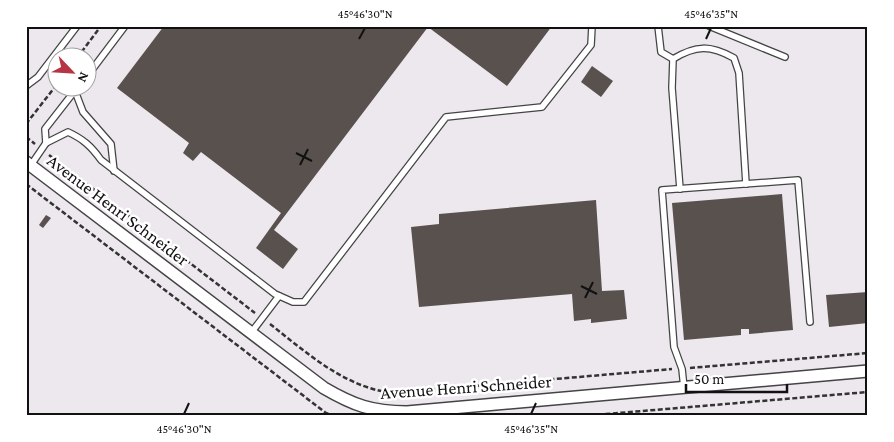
<svg xmlns="http://www.w3.org/2000/svg" width="894" height="442" font-family="'Crimson Pro',serif">
<style>
.industrial{fill:#ede7ee;fill-rule:evenodd}
.building{fill:#59514e}
.lines{fill:none;stroke-linecap:round;stroke-linejoin:round}
.lane-casing{stroke:#444;stroke-width:8}
.street-casing{stroke:#444;stroke-width:14}
.path{stroke:#333;stroke-width:2.5;stroke-dasharray:5 2.5;stroke-linecap:butt}
.lane{stroke:#fff;stroke-width:5.5}
.street{stroke:#fff;stroke-width:11}
.ticks{fill:none;stroke:#111;stroke-width:2}
.labels{text-anchor:middle;stroke-width:5;stroke-linejoin:round;paint-order:stroke}
.street-label{font-size:18px;fill:#111;stroke:#fff}
.neatline{fill:none;stroke:#111;stroke-width:2}
.ticks-label{font-size:12px;text-anchor:middle;fill:#111}
</style>
<rect width="100%" height="100%" fill="#fefcf6"/>
<path class="industrial" d="M26,26H868V416H26ZM58,58H88V88H58Z"/>
<g class="building">
<path d="M164,26H552L507,86L428,27L274,230L298,249L283,269L256,248L281,213L201,152L193,161L183,153L189,143L117,88Z"/>
<path d="M592,66L613,81L601,97L581,82Z"/>
<path d="M782,194L793,330L749,334V329H741V335L684,340L672,203Z"/>
<path d="M596,200L602,291L624,290L627,319L591,323V319L574,321L572,294L419,307L411,227L439,224V214Z"/>
<path d="M46,215L51,218L43,228L39,225Z"/>
<path d="M868,292V323L829,327L826,295Z"/>
</g>
<g class="lines">
<defs>
<g id="lane">
<path d="M658,26L661,52L673,59"/>
<path d="M709,26L785,57"/>
<path d="M88,75L125,26"/>
<path d="M26,86L38,77L77,26"/>
<path d="M75,91L83,112L111,144L114,171"/>
<path d="M46,143L45,129L77,88"/>
<path d="M31,165L46,143L68,132C83,139 91,146 101,160L275,294L293,302H304L446,117L542,107L591,45L592,26"/>
<path d="M680,189L672,88L673,59C696,45 710,45 734,58L739,73L746,184"/>
<path d="M251,333L279,296"/>
<path d="M684,388L682,369L674,347L662,190L798,180L810,322"/>
</g>
<path id="street" d="M26,162L324,388C353,405 372,412 407,412L868,371"/>
</defs>
<use href="#lane" class="lane-casing"/>
<use href="#street" class="street-casing"/>
<g class="path">
<path d="M77,58L101,26"/>
<path d="M26,124L58,83"/>
<path d="M26,137L35,144"/>
<path d="M49,155L255,313"/>
<path d="M26,184L326,413L335,416"/>
<path d="M270,324C307,353 343,386 391,393L672,369"/>
<path d="M690,368L868,353"/>
<path d="M583,416L868,392"/>
</g>
<use href="#lane" class="lane"/>
<use href="#street" class="street"/>
</g>
<path class="ticks" d="M359,39L365,28M706,39L711,28M296,153L312,161M300,165L308,149M581,286L597,294M585,298L593,282M184,414L189,403M531,414L536,403"/>
<g class="labels">
<g class="street-label">
<text transform="translate(118 210) rotate(37)" y="6">Avenue Henri Schneider</text>
<text transform="translate(466 387) rotate(-4)" y="6">Avenue Henri Schneider</text>
</g>
</g>
<rect width="894" height="442" fill="none" stroke="#ffffff" stroke-width="55"/>
<g transform="translate(72 72) rotate(115)"><circle r="24" fill="#ffffff" stroke="#a0a0a0"/>
<path d="M0-4L9 19L0 12L-9 19Z" fill="#b63444"/>
<text y="-8" font-size="14" font-weight="bold" text-anchor="middle" fill="#111111">N</text>
</g>
<path d="M686 384v8h101v-8" fill="none" stroke="#111111" stroke-width="2.5"/>
<text x="694" y="384" font-size="15" fill="#111111" stroke="#ffffff" stroke-width="4" paint-order="stroke">50 m</text>
<rect x="28" y="28" width="838" height="386" class="neatline"/>
<g class="ticks-label">
<text x="365" y="18">45°46'30"N</text>
<text x="711" y="18">45°46'35"N</text>
<text x="184" y="433">45°46'30"N</text>
<text x="531" y="433">45°46'35"N</text>
</g>
</svg>
